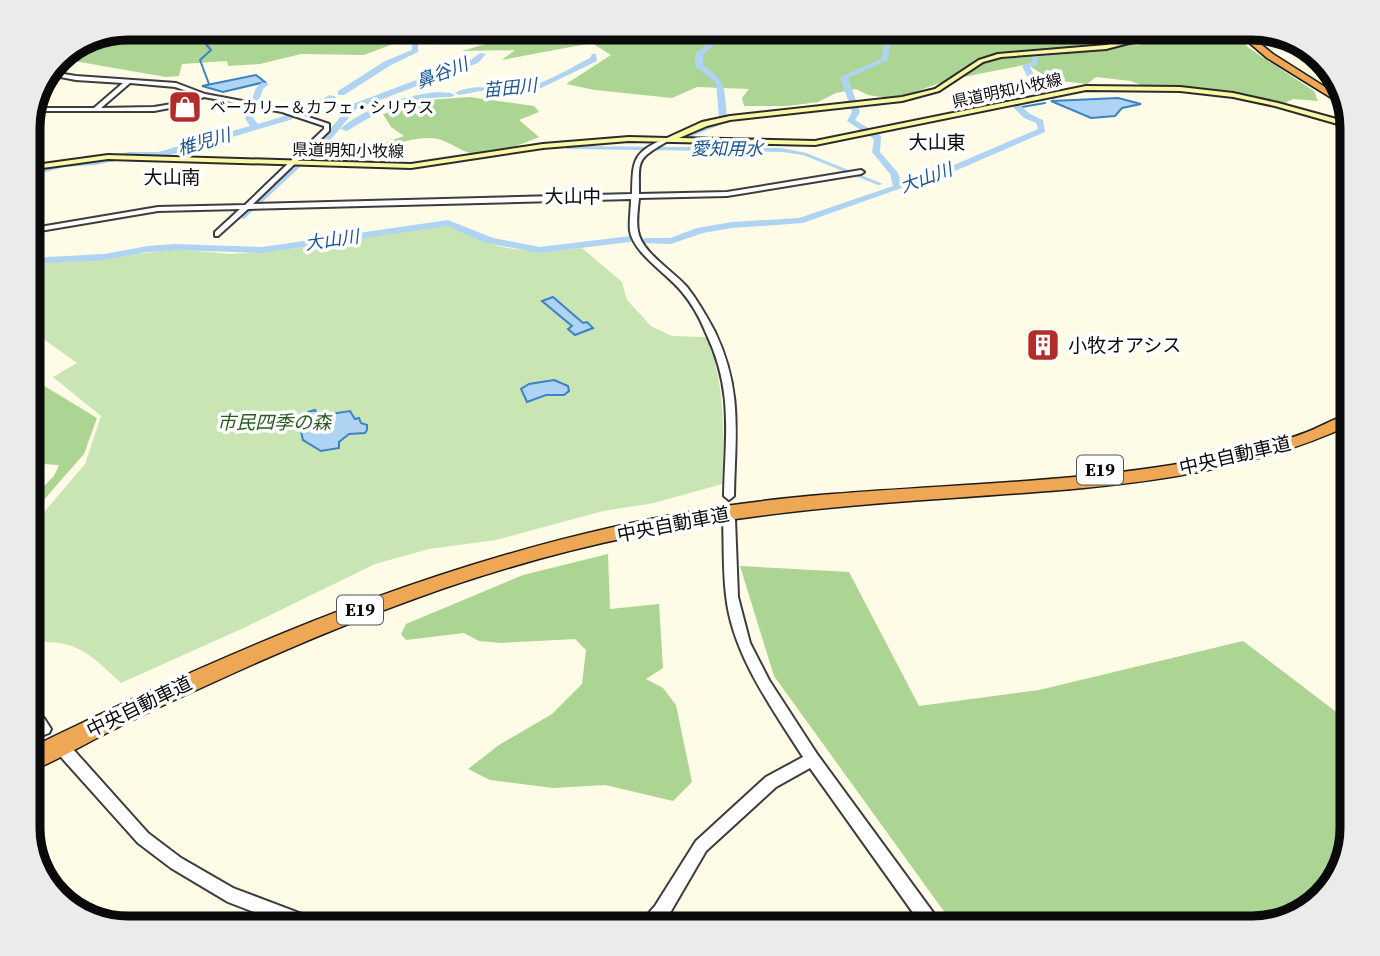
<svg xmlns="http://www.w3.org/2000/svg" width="1380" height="956" font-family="'Source Serif 4','Noto Sans JP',serif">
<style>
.green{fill:#cae5b4}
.forest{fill:#acd594}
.water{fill:#afd4f3;stroke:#3983c6;stroke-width:2}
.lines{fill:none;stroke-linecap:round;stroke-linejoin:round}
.stream{stroke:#3983c6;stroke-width:2}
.canal{fill:#afd4f3;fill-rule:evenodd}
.river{fill:#afd4f3;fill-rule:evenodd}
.tertiary-casing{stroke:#3d3d3d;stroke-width:4}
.secondary-casing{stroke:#2c2c2c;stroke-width:4}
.motorway-casing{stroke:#1b1b1b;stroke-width:3}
.tertiary{fill:#fff;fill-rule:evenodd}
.secondary{fill:#fbf8a5;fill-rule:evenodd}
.motorway{fill:#eea755;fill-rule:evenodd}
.labels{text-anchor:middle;stroke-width:7;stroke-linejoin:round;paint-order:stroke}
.far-street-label{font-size:16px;fill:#0a0a0a;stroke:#fff}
.far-poi-label{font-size:16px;fill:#0a0a0a;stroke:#fff;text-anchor:start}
.far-water-label{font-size:18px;font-style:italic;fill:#1a5694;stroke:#fff}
.shield{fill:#fff;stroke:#545454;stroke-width:2}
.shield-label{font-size:18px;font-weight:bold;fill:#0a0a0a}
.far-quarter-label{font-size:19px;fill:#0a0a0a;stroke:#fff}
.poi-label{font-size:19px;fill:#0a0a0a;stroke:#fff;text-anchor:start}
.park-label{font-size:19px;font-style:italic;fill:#265d1e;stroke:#fff}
.street-label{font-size:19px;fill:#0a0a0a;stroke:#fff}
.rim{fill:none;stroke:#0a0a0a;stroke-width:9}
</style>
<rect width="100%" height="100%" fill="#fefbe7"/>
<path class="green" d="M446,224C459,228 470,236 482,241C514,253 550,253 582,248L622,282L627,300L651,326L672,336L706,337C726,384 724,433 722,484L654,503L603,511L496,540L429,549L375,564L248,626L121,683C88,652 75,638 28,643V531L85,464L101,416L53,377L77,363L28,328V264L101,259L175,249L230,254L260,252L306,247Z"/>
<g class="forest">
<path d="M128,28H435L364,55L301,54L260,64L228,66L227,61L182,64L179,76L166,77L74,61L65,54Z"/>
<path d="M526,28H1149L1135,46L1192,28H1227L1249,48L1314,91L1318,101L1293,99L1283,104L1215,90L1144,86L1131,81L1096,77L1087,84L1051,80L1031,67L1034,63L948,80L895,99L868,95L856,89L836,93L818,102L788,106H744L742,98L749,89L697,87L672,98L595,90L566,84L611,55L592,43L502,60L515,50L462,51L516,35Z"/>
<path d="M470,97L534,106L539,112L519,120L539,137C524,144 486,157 470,153C456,149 445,138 430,138C410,137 391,147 371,148L404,136L391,127L383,114L428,100Z"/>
<path d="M28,376L97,418L84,454L28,518V502L54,476L59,465L43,464L35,472H28Z"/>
<path d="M608,554L610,609L659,604L663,668L646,679L663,688L676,705L692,782L673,801L605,785L553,788L490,780L468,769L499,745L552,714L582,684L586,650L575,639L501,643L479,641L464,633L406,640L401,634L406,624L523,575Z"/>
<path d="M740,566L849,572L919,706L1039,690L1243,641L1352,724V829L1335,884L1302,915L1253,928H956L774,676Z"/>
</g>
<g class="water">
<path d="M256,75L265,82L223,92L202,86Z"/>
<path d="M1118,98L1141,104L1122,108L1115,116L1091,118L1051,101Z"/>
<path d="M553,297L583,323L587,322L593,328L575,335L568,329L572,326L542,301Z"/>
<path d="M554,380L568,386L569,391L564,395H546L527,402L521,389L529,384Z"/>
<path d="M315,410L318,416L350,411L355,419L359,418L361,423L367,425V430L365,433L349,434L339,442V448L321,451L303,440L300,427L304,418L309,417L308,412Z"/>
</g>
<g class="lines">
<g class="stream">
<path d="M207,36L203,41L211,50L200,60L209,84H212"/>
<path d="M1016,108L1045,103"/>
</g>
<path class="canal" d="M569,146L782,148L806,153L883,184L878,185L803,155L782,152L567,149V147Z"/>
<g class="river">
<path d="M875,28H881L890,42L888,60L848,78L860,112L855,120L881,136L880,152L898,173L901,182L935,173L1038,129L1036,123L1024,118L1010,104L1013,92L1028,85L1030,82L1022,66L1031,62L1033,54L1123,44L1126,46L1038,57L1037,65L1030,67L1038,82L1034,89L1019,95L1017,102L1030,114L1043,120L1045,132L941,177L910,185L803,223L732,228L703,233L671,244L641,243L640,241L645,238H670L697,228L732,222L799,218L893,186L890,174L872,152L874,139L847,121L852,112L840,77L881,59L884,42Z"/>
<path d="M1175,28H1185L1138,44L1133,43Z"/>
<path d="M724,31L726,34L703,55V65C728,82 724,89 727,117L723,119L719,117L716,83L695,66V54Z"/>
<path d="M415,40L418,42V52L391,65L344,95H338V91L385,61L412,50V42Z"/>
<path d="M480,53L486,54L478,63L356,109L333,137L304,163H300V167L244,219L236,217L294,163L298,162V159L327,133L350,105L472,59Z"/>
<path d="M592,54H596L597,61L539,89L517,93L486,90L459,95L455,93C476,82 498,91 520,88C544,85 568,69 590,58Z"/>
<path d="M262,82L269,84L263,89L253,118L258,124L284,116L330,95L337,97L290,120L178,153L158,158H128L96,165L64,167L28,177V171L64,161L96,159L128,152H158L250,126L245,118L256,88Z"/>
<path d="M437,92L451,93L455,95L451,97C412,97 380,110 347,131L340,129C366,107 403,96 437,92Z"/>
<path d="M720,120L727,122L688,138L681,136Z"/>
<path d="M448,220L493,238L540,247L630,236L635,239L630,242L540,253L486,243L447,226L262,253L175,250L148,252L104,260L28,264V258L104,254L148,246L175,244L262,247Z"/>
</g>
<defs>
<g id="tertiary">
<path d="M51,72L76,76L176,83L205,94L285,109L329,124V131L253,204L632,194C633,160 632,153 666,138L669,140L668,141C636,160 639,158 639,194L727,192L861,170L864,172L861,174L727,196L639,198C638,209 636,221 638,231C641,252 673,271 687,287C698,301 707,317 715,332C743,391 735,434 734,496L729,500L724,496C725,434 734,392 706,333C700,318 692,304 682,292C668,274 634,254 630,231C629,221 631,209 631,199L248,209L218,236H215V232L240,209L158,211L28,233V229L158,207L245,205L324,129V126L282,112L204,97L175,107L154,111H33L34,108H94L123,83L76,80L50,75ZM130,83L175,87L199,95L172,104L154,107L101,108Z"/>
<path d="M28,146L42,152V167L37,166L36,153L28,150Z"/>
<path d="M729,515L733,516L735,519L738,597L750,643L769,680L817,754L940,922L942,928H924L810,768L776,787L706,851L667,918L658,928H639L641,922L655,906L696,841L766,777L803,757C772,708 732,654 726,595C723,570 724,544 723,519L725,516Z"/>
<path d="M28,710L44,718L51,729L49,733L44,735C37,733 35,727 28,723Z"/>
<path d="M66,746L71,747L148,833L181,858L233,888L323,922L325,928H296L228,902L171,868L138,843L61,757L59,752L61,747Z"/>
</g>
<path id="secondary" d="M1163,28H1170L1156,36L1106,49L1001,57L983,62L939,91L902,101L730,120L707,126L679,138L815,141L1086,86L1180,87L1233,93L1278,103L1351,123L1352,128L1275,106L1233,97L1180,91L1086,90L815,145L629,141L543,148L411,168L108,159L28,170V166L108,155L411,164L543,144L629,137L667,138L702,122L730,116L902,97L935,89L979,60L998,54L1106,45L1152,34Z"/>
<g id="motorway">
<path d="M1232,28H1241L1273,54L1344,99L1346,107L1267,58Z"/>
<path d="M1352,413V424C1227,483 1087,488 952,498C845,505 739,515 635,536C485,566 341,623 203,687C167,703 132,720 97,738C74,750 52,763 28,772V749C250,640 479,543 725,506C883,483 1044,489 1201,460C1237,454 1273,445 1307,432C1322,426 1337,417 1352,413Z"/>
</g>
</defs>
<use href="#tertiary" class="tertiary-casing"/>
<use href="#secondary" class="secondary-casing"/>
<use href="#motorway" class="motorway-casing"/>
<use href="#tertiary" class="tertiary"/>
<use href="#secondary" class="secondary"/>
<use href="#motorway" class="motorway"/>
</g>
<defs>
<symbol id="shop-square" viewBox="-11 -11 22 22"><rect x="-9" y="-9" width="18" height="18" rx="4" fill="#b22d29" stroke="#fff"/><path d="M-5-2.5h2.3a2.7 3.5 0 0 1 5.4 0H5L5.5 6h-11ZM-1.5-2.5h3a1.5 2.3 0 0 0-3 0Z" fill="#fff"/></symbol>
<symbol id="building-square" viewBox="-11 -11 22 22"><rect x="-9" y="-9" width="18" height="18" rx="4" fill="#b22d29" stroke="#fff"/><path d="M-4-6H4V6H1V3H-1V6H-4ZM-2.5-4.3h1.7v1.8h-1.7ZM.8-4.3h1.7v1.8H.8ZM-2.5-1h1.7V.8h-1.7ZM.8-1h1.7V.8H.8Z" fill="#fff"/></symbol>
</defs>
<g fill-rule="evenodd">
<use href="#shop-square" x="166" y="88" width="38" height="38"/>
<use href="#building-square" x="1024" y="326" width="38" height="38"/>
</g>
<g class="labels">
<g class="far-street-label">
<text transform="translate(1007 90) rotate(-12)" y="6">県道明知小牧線</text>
<text transform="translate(348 150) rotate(1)" y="6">県道明知小牧線</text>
</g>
<g class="far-poi-label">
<text x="210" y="113">ベーカリー＆カフェ・シリウス</text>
</g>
<g class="far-water-label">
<text transform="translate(442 73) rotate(-21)" y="6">鼻谷川</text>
<text transform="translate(510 88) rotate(-6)" y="6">苗田川</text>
<text transform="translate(204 142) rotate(-16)" y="6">椎児川</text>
<text x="727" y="155">愛知用水</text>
<text transform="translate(926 178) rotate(-20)" y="6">大山川</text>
<text transform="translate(332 240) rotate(-8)" y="6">大山川</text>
</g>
<g class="shield">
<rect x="1077" y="455.5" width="46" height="29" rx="5"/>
<rect x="337" y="595.5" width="46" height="29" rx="5"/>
</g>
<g class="shield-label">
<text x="1100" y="476">E19</text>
<text x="360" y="616">E19</text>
</g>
<g class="far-quarter-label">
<text x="937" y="149">大山東</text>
<text x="172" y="184">大山南</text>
<text x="573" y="203">大山中</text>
</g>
<g class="poi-label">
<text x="1068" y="352">小牧オアシス</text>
</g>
<g class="park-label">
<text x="274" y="429">市民四季の森</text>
</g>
<g class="street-label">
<text transform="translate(1235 455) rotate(-13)" y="7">中央自動車道</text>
<text transform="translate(673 524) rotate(-11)" y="7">中央自動車道</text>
<text transform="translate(139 706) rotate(-26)" y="7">中央自動車道</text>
</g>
</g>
<path d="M0 0H1380V956H0ZM128 40H1252A88 88 0 0 1 1340 128V828A88 88 0 0 1 1252 916H128A88 88 0 0 1 40 828V128A88 88 0 0 1 128 40Z" fill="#ebebeb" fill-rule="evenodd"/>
<path class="rim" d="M128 40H1252A88 88 0 0 1 1340 128V828A88 88 0 0 1 1252 916H128A88 88 0 0 1 40 828V128A88 88 0 0 1 128 40Z"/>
</svg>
